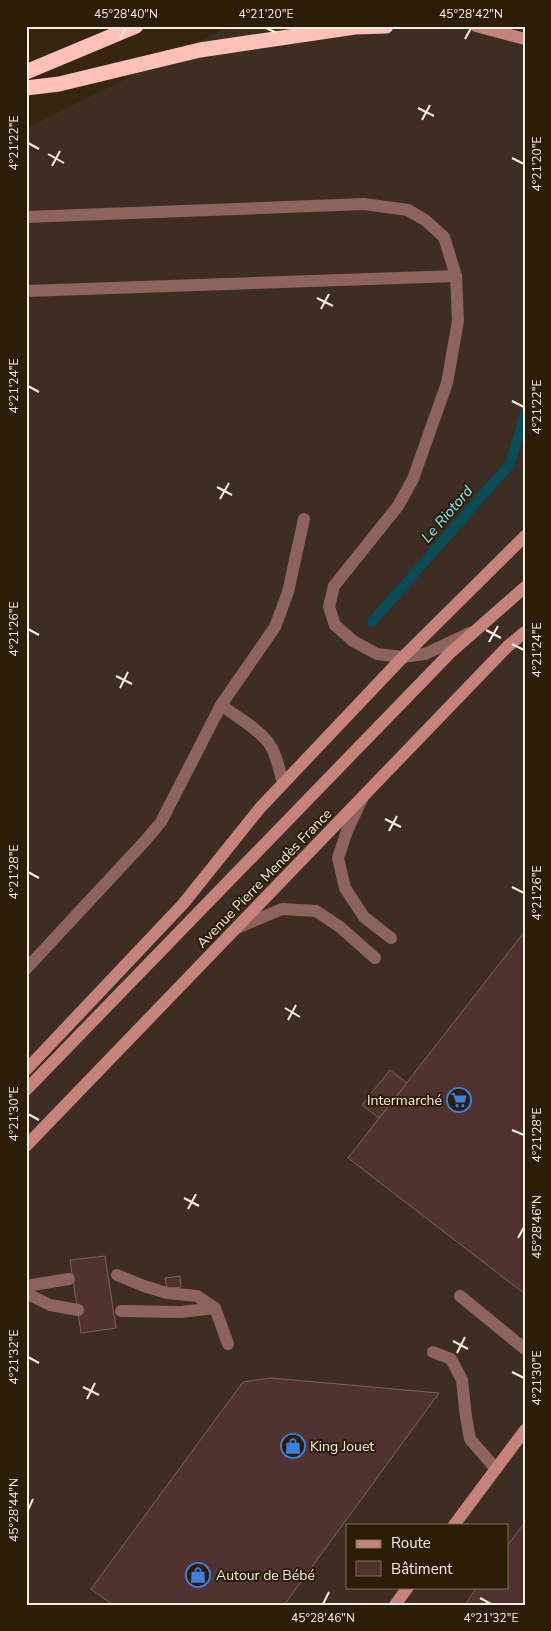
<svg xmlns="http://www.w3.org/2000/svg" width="551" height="1631" font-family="'Nunito Sans',sans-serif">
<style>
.commercial{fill:#3d2d22;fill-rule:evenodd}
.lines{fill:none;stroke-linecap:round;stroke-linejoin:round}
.stream{stroke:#084c57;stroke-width:10}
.building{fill:#50332f;stroke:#80605b}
.lane{stroke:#8d635e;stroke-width:12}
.secondary{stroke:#c6837b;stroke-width:12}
.highway{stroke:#ffc0b7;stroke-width:15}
.ticks{fill:none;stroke:#f9efe1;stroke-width:2}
.labels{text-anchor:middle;stroke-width:4;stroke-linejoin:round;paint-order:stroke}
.street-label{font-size:14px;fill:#f9efe1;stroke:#2c1d06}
.poi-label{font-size:14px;fill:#f9efe1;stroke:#2c1d06;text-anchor:start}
.water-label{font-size:15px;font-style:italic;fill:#88e7fa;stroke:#2c1d06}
.neatline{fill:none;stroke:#f9efe1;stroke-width:2}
.ticks-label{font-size:12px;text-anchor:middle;fill:#f9efe1}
</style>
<rect width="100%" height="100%" fill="#362610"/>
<path class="commercial" d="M230,26H525V1605H26V129ZM347,1525H507V1587H347Z"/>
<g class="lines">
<path class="stream" d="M372,622L510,464L525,414"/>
</g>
<g class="building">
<path d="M525,931V1294L348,1158Z"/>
<path d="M390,1070L407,1083L379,1118L362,1105Z"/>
<path d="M105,1256L116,1328L81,1333L70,1260Z"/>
<path d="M180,1276L181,1287L167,1289L165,1278Z"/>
<path d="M271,1378L439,1393L284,1605H113L91,1589L243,1382Z"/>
<path d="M525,1522V1605H465L477,1587H507V1546Z"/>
</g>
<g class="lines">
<g class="lane">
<path d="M26,217L364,204L408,210L425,220L444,237L456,276L458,321L447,383L413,479L398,506L334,586L329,607L335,625L353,641L377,654L403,657L425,654L470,633"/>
<path d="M26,291L456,276"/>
<path d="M221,705C237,717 256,727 268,742C277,754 279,770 283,783"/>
<path d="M363,797L347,831L338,858L345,888L364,917L391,938"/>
<path d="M237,928L282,909L316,911L340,927L375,958"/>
<path d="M26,969L145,841L161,822L221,705L275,627L288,592L304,519"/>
<path d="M117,1275L144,1286L167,1293L197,1296L215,1308L228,1344"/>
<path d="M26,1286L69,1279"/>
<path d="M26,1293L50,1305L78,1310"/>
<path d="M460,1296L525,1349"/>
<path d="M121,1311L181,1312L215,1308"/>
<path d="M433,1352L451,1359L462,1380L466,1417L470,1439L496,1469"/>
</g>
<g class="secondary">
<path d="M476,26L525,39"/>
<path d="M26,1070L183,904L260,808L403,657L525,536"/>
<path d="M26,1090L450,653L525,587"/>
<path d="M26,1146L508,646L525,632"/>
<path d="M454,1525L525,1430"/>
<path d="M395,1605L408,1587"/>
</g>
<g class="highway">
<path d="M26,72L136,26"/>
<path d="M26,88L59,84L200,50L355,27L386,26"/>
</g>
</g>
<path class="ticks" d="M266,28L277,33M120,39L126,28M465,39L471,28M418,108L434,116M422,120L430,105M28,143L39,149M48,154L64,163M512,158L524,164M52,166L60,151M317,298L333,306M321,309L329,294M28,386L39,392M512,401L524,407M217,487L232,495M220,499L229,483M28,629L39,635M486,630L501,638M489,642L498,626M512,644L524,650M116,676L132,684M120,688L128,672M385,819L401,827M389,831L397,816M28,872L39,878M512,887L524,893M285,1008L300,1017M288,1020L296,1005M28,1114L39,1120M512,1130L524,1135M184,1198L199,1206M188,1209L196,1194M518,1238L524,1227M453,1341L468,1349M457,1353L465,1337M28,1357L39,1363M512,1372L524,1378M83,1387L99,1395M87,1399L95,1383M28,1510L33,1499M480,1598L491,1604M323,1604L329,1592"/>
<defs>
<symbol id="supermarket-ring" viewBox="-11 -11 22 22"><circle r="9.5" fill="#2c1d06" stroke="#3f7fe0" stroke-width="1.5"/><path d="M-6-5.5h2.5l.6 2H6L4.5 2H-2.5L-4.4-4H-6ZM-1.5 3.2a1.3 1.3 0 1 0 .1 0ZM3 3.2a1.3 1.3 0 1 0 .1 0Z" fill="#3f7fe0"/></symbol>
<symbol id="shop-ring" viewBox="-11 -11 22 22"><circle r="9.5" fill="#2c1d06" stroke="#3f7fe0" stroke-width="1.5"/><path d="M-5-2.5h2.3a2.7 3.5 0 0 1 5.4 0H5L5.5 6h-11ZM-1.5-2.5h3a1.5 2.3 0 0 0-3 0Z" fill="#3f7fe0"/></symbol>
</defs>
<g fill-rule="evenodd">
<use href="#supermarket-ring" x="445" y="1086" width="28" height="28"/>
<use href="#shop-ring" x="279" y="1432" width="28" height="28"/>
<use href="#shop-ring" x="184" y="1561" width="28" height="28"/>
</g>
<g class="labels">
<g class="street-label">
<text transform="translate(264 878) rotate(-46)" y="5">Avenue Pierre Mendès France</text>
</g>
<g class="poi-label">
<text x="442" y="1105" text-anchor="end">Intermarché</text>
<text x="310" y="1451">King Jouet</text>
<text x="216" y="1580">Autour de Bébé</text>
</g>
<g class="water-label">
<text transform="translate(447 514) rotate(-49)" y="5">Le Riotord</text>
</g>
</g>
<rect width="551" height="1631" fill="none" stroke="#2c1d06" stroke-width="55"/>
<rect x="346" y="1524" width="162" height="65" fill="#2c1d06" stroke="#7e715e"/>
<rect x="356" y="1540" width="25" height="8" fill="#c6837b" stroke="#7e715e"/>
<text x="391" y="1548" font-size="15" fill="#f9efe1">Route</text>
<rect x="356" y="1561" width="25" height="15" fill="#50332f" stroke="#7e715e"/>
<text x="391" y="1574" font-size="15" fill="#f9efe1">Bâtiment</text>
<rect x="28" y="28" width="496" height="1576" class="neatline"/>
<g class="ticks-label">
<text x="126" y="18">45°28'40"N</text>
<text x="266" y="18">4°21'20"E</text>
<text x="471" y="18">45°28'42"N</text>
<text transform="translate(14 143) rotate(-90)" y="4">4°21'22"E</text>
<text transform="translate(537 164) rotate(-90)" y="4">4°21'20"E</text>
<text transform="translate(14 386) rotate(-90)" y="4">4°21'24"E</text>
<text transform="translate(537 407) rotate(-90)" y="4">4°21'22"E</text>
<text transform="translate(14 629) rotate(-90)" y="4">4°21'26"E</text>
<text transform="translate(537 650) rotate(-90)" y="4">4°21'24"E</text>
<text transform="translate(14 872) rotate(-90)" y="4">4°21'28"E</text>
<text transform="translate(537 893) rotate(-90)" y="4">4°21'26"E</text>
<text transform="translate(14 1114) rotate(-90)" y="4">4°21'30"E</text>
<text transform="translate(537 1135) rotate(-90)" y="4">4°21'28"E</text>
<text transform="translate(537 1227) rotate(-90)" y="4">45°28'46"N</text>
<text transform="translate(14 1357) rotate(-90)" y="4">4°21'32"E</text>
<text transform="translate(537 1378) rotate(-90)" y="4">4°21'30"E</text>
<text transform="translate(14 1510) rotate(-90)" y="4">45°28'44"N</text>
<text x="323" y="1622">45°28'46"N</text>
<text x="491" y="1622">4°21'32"E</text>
</g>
</svg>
